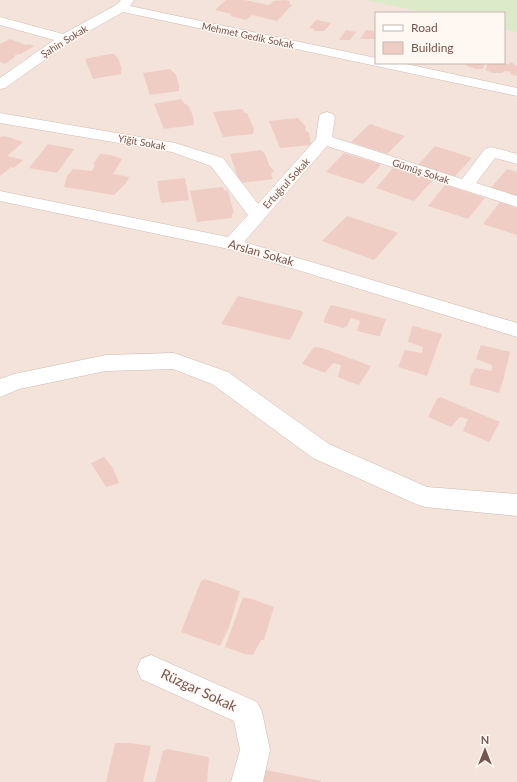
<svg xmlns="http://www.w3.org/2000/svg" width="517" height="782" font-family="Lato,sans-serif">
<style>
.residential{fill:#f3e3da;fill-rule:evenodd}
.green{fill:#ddeaca}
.building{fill:#f0cdc4}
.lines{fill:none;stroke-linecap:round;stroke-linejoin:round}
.minor-casing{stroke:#d1bbb4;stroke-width:1}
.minor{fill:#fff;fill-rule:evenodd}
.labels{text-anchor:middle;stroke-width:3;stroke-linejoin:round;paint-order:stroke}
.far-street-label{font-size:10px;fill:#77554f;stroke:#fef7f2}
.street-label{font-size:12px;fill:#77554f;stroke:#fef7f2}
.near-street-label{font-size:14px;fill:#77554f;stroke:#fef7f2}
</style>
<rect width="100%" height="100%" fill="#fcf2ec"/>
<path class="residential" d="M0,0H517V782H0ZM376,13H504V63H376Z"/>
<path class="green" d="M365,0H517V32L504,29V13H427Z"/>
<g class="building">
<path d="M226,0H244L269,5L274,1L285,0L290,1L289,4L292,5L277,21L252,15L246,20L230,16L232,14L215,10Z"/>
<path d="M316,20L322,21L331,23L324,31H314V29L309,28Z"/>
<path d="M346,30L356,32L350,40H339Z"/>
<path d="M366,30L376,31L374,36L376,39H360Z"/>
<path d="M10,39L26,45L29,44L34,46L21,54H18L14,56L15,57L5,64L0,62V44Z"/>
<path d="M109,54H114L119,60L122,70L121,71V74L93,79L85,59Z"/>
<path d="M511,62L517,66V76L512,75L510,72L505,71L502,73H493L485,70L488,63L509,64Z"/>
<path d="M467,63H485L483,69H476L467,66Z"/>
<path d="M170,69L176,75L179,85V91L150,95L143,73Z"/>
<path d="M181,99L185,104L188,105L193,116L194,125L164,129L154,104Z"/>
<path d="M242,109L245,113H247L254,129L253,134L223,137L213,112Z"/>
<path d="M298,118L306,127L305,130L309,133L311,145L280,148L269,121Z"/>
<path d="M370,124L402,135L405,136L387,154L351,142Z"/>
<path d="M5,136L23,142L7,156L23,160L14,168L11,167L0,176V137Z"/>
<path d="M48,144L74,149L57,173L29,168Z"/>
<path d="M435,146L467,156L472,158L454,177L418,165Z"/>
<path d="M261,150L265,154L269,165L274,171L271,174L273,179L241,183L239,181L230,154Z"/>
<path d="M344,153L380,164V166L363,184L326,172Z"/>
<path d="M100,154L111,155L122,159L113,174L129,177L126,183L114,195L64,187L67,176L73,169L92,171L95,165L93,164Z"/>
<path d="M393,168L420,176L432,181L414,201L376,188Z"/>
<path d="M507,169L517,172V198L490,189Z"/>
<path d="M185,178L189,200L161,203L157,181Z"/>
<path d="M445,185L474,194L485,198L468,219L428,206Z"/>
<path d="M221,187H223L224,190L228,191L234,213L232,214V218L197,222L190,191Z"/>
<path d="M500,202L517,208V235L483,224Z"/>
<path d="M347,216L390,230L398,233L374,260L322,241Z"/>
<path d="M238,296L302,311L303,313L290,340L221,324Z"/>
<path d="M332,305L386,319L380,336H378L357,331L360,321L351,318L347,326L343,328L323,322L330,306Z"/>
<path d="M414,326L442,334L427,376L398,367L405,350L422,353L423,347L408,342L412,327Z"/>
<path d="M481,345L510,352L503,381L499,393L470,385V378L475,368L492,371V365L476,359Z"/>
<path d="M314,347L322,348L371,366L359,385L350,382L338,377L341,365L333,363L325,373L302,364Z"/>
<path d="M440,397L500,422L489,442L463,431L468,419L460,417L451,427L428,417L437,399Z"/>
<path d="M104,457L113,468L119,483L106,487L91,463Z"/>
<path d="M205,579L240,591L229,627L220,646L181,632L201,581Z"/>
<path d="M243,597L255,600L274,607L264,640H261L253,655L245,654L225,647Z"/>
<path d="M116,743H130L151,746L143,782H106L115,744Z"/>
<path d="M167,749L208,757L209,759L207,782H155L163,751Z"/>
<path d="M261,769L321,781V782H256Z"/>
</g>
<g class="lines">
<defs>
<g id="minor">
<path d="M121,0H134L130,6L376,58V63H402L517,88V96L123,12L70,42L5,88L0,89V78L54,40L0,25V17L63,34L116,5Z"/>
<path d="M327,112L333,114L335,117L332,137L462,179L485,149L491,147L517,154V164L495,158L476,183L517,196V207L327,146L244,242L517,323V337L229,249L0,201V191L228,237L248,215L211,166L172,152L0,123V113L175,143L223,158L258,204L316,139L319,117L321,114Z"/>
<path d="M174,353L228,372L329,444L427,487L517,494V516L425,507L416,504L313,458L212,384L173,369L106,371L19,389L0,397V379L14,374L106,355Z"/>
<path d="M151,655L257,702L262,712L270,750L263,782H231L240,750L234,721L141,679L137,669L141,659Z"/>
</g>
</defs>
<use href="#minor" class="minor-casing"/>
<use href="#minor" class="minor"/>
</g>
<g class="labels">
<g class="far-street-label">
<text transform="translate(248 35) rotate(12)" y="4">Mehmet Gedik Sokak</text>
<text transform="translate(64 41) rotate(-32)" y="4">Şahin Sokak</text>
<text transform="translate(142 142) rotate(10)" y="4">Yiğit Sokak</text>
<text transform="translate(421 171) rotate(18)" y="4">Gümüş Sokak</text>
<text transform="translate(286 183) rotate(-48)" y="4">Ertuğrul Sokak</text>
</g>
<g class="street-label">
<text transform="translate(261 253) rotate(16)" y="4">Arslan Sokak</text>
</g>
<g class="near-street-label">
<text transform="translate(199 690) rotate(25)" y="5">Rüzgar Sokak</text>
</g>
</g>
<rect x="375" y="12" width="130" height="52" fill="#fef7f2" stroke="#c8b6b1"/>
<rect x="383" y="25" width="20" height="6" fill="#ffffff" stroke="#c8b6b1"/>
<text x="411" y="32" font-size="12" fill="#77554f">Road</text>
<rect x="383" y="42" width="20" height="12" fill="#f0cdc4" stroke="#c8b6b1"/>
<text x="411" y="52" font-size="12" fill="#77554f">Building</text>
<g transform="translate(485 750)" stroke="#fef7f2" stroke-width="3" paint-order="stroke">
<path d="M0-3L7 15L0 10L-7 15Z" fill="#77554f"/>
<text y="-6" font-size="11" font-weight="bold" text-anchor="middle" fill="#77554f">N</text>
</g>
</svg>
